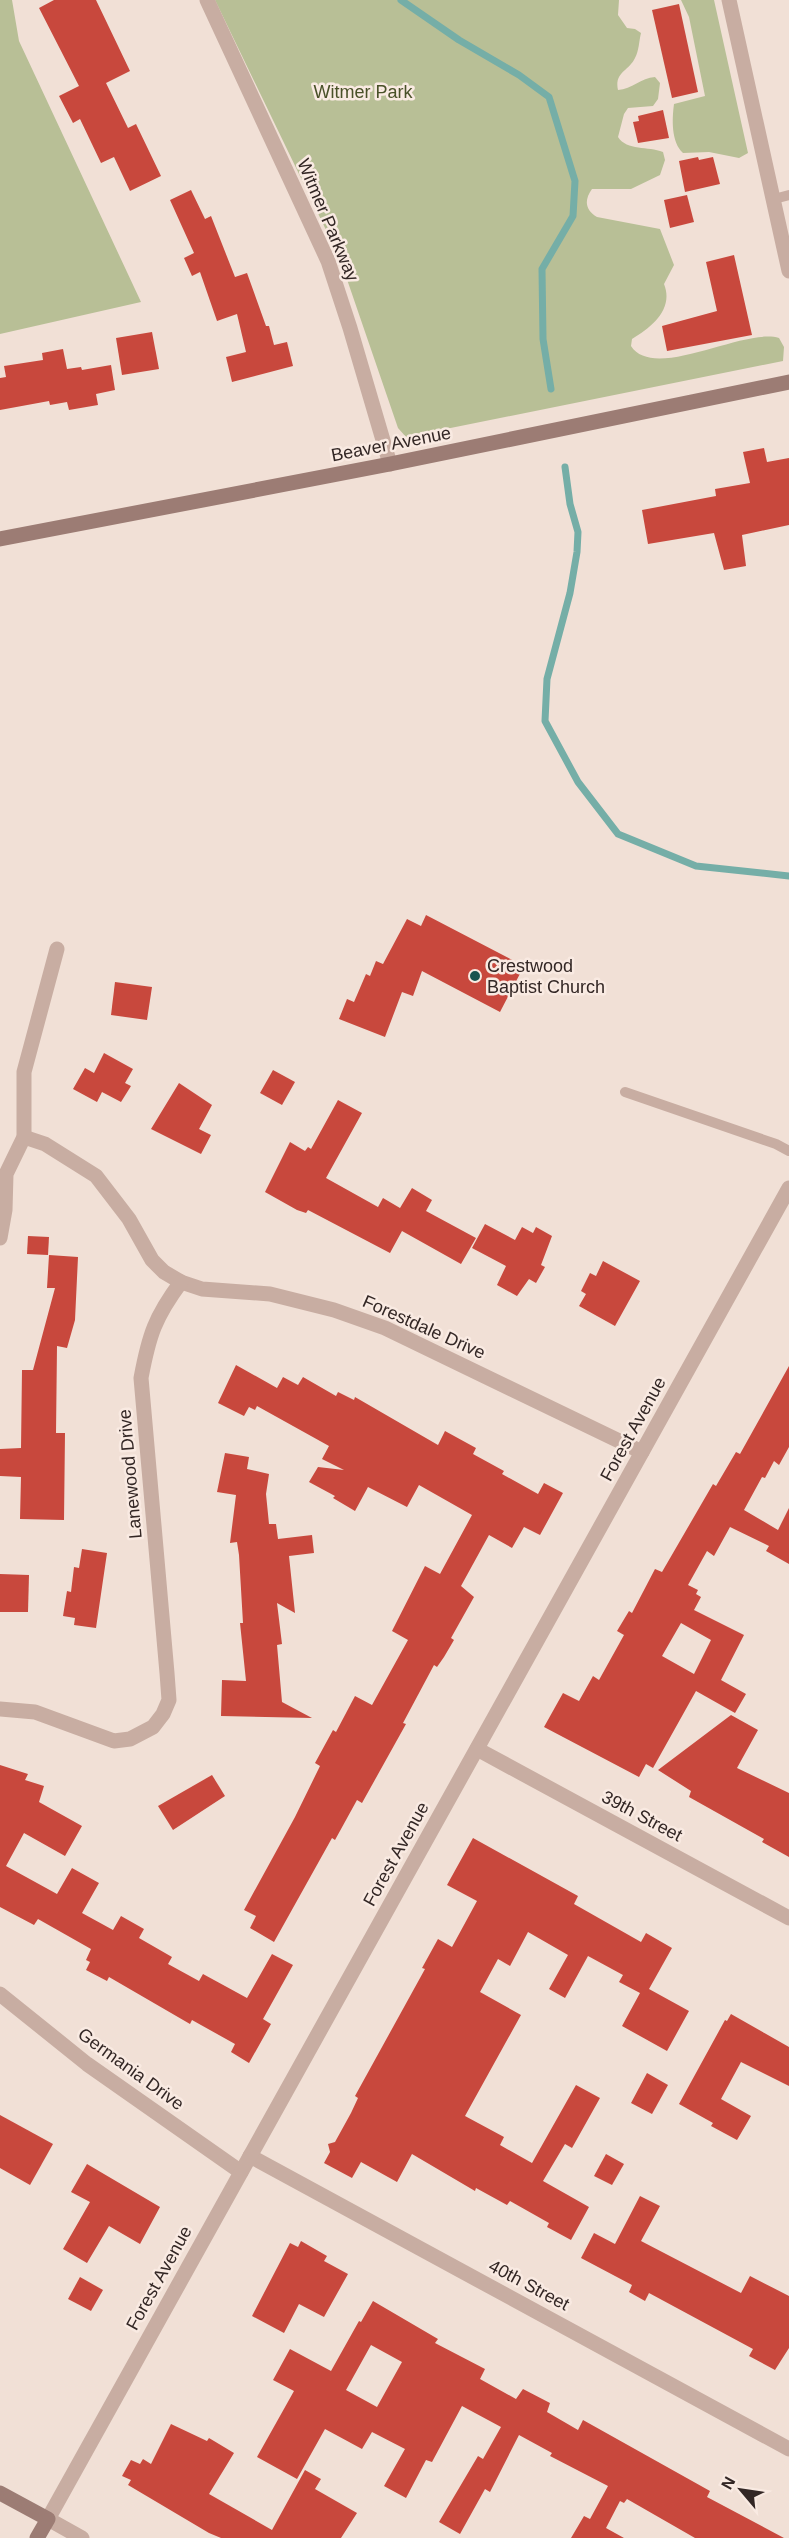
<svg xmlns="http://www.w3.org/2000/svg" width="789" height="2538" font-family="Helvetica,sans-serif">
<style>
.green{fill:#b8bf96}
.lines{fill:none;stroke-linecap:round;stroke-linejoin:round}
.stream{stroke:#75aea7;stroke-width:7}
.building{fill:#c8483d;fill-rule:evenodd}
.lane{stroke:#c8ada2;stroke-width:10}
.street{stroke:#c8ada2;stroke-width:15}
.secondary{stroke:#9c7c74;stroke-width:15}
.poi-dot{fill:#1a544f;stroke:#f9eae2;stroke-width:2}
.labels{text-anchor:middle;stroke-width:5;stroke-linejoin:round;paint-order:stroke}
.park-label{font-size:18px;fill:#495128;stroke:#f9eae2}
.street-label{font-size:18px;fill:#332725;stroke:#f9eae2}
.poi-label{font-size:18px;fill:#332725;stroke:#f9eae2;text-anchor:start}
</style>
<rect width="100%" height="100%" fill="#f1e0d6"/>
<g class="green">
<path d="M0,0H12L19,41L141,302L0,334Z"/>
<path d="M215,0H619L618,15L627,28L635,29L641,33C639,41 639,51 635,58C629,71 614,72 618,90C632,89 641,78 655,77L660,83L658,99L653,106L628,108L624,114L618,137C627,151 648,146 663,152L665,160L660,175L631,189H592C584,200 585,210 597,217L660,229L674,265L664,284C674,309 652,327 632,339L631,346C654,382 744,327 779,338L784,347L783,361L406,437L398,428L340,259Z"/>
<path d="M681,0H714L748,153L739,158L709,152L683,153C671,142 672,119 674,104L705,96L689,17Z"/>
</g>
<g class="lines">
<g class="stream">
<path d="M401,0L459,40L519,75L549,97L575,181L573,216L542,269L543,339L551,389"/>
<path d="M565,467L570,504L578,532L577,552L570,593L547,679L545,721L578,782L618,834L696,866L789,876"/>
</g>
</g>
<g class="building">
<path d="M54,0H96L130,71L106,83L128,128L136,124L161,176L130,191L114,157L101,163L80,119L73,123L59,96L79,86L39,8Z"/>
<path d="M679,4L698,92L672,98L652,10Z"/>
<path d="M663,110L669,138L638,143L633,122L639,121L638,116Z"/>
<path d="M698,157L699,160L713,157L720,184L685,192L679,161Z"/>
<path d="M191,190L205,219L211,216L235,277L247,273L266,326H269L274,345L287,342L293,366L232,382L226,357L246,352L237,314L217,321L200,272L192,276L184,258L194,253L170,200Z"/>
<path d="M687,195L694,222L670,228L664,200Z"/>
<path d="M734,255L752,335L667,351L662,326L717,311L706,262Z"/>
<path d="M152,332L159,369L122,375L116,338Z"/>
<path d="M63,349L67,369L81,367L82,370L111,365L115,390L96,394L98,405L69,410L67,402L50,405L49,401L0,410V378L6,377L4,366L43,360L42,353Z"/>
<path d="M764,448L767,462L789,458V525L742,535L746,566L724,570L714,533L648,544L642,510L716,496L715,489L750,483L743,452Z"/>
<path d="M426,915L524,966L500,1012L422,971L413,996L402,992L385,1037L339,1019L347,999L354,1002L366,974L370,976L376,961L383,964L407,919L421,926Z"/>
<path d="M115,982L152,987L147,1020L111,1015Z"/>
<path d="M104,1053L133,1069L125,1083L131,1086L121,1102L102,1092L97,1102L73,1089L85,1068L94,1073Z"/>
<path d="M273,1070L295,1082L282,1105L260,1093Z"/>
<path d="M179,1083L212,1105L199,1129L211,1135L201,1154L151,1129Z"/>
<path d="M338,1100L362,1113L326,1178L378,1207L383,1198L400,1208L412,1188L432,1200L426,1211L476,1238L461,1264L402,1231L390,1253L308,1210L306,1213L297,1210L265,1192L290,1142L305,1151L308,1147L311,1149Z"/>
<path d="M485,1224L515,1240L522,1227L533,1233L536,1227L552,1236L541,1265L545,1267L536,1283L529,1279L517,1296L497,1285L506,1266L472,1248Z"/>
<path d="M28,1236L49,1237L48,1255L27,1254Z"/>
<path d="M49,1255L78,1257L75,1320L67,1348L57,1346L56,1433H65L64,1520L20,1519L21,1477L0,1476V1449L21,1448L22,1370H33L55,1288H47Z"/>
<path d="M603,1261L640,1281L615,1326L579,1306L586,1294L581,1291L590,1273L596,1276Z"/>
<path d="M236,1365L277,1388L283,1377L298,1385L303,1377L336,1396L338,1392L354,1400L355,1397L438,1445L445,1431L476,1448L473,1454L504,1471L502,1474L538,1494L544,1483L563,1493L540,1535L524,1527L512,1548L489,1535L461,1586L474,1597L451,1638L454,1640L444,1657L437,1667L434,1665L403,1723L406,1724L362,1803L357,1800L335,1840L332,1838L274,1942L250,1928L256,1916L244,1910L295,1817L320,1766L315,1763L333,1730L336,1732L355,1696L372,1705L408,1640L392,1631L425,1566L440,1574L472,1515L419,1485L407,1507L368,1487L355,1511L333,1498L335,1496L309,1482L318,1467L344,1470L322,1459L329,1446L257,1406L255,1410L249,1407L244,1416L218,1403Z"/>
<path d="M789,1366V1447L779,1465L774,1461L765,1478L762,1477L744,1510L778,1530L789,1508V1564L766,1551L769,1546L730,1527L714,1556L707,1551L688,1585L698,1590L696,1594L701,1597L694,1610L744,1635L721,1680L746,1694L735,1713L696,1691L653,1768L646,1764L639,1777L544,1727L563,1693L579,1701L593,1676L599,1680L624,1635L617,1631L629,1611L632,1613L655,1569L662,1572L713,1484L716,1486L736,1452L740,1454ZM681,1623L711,1640L694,1674L662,1656Z"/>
<path d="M225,1453L249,1457L247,1469L269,1474L266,1494L269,1524H276L278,1539L312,1535L314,1553L289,1556L295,1613L277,1603L282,1644L277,1645L282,1702L312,1718L221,1716L222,1680L246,1681L240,1623H243L239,1555L237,1542L230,1543L236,1495L217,1492Z"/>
<path d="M82,1549L107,1553L96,1628L74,1625L75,1618L63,1616L67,1591L71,1592L74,1567L79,1568Z"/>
<path d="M0,1574L29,1575L28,1612H0Z"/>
<path d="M731,1715L758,1730L737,1768L789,1793V1857L762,1842L764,1839L689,1797L691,1791L658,1770Z"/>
<path d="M0,1765L28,1774L25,1780L44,1786L39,1802L82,1826L65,1856L24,1833L6,1866L57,1894L72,1868L99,1883L82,1913L113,1930L121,1916L144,1929L139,1938L172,1957L168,1964L199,1981L203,1974L247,1998L272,1954L293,1965L263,2019L271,2024L249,2063L231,2052L235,2044L192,2020L190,2024L109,1977L107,1981L86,1970L90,1962L86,1960L91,1949L38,1919L34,1925L0,1907Z"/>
<path d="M212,1775L225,1796L173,1830L158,1806Z"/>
<path d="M473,1838L578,1896L574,1904L641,1942L646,1933L672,1948L649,1989L689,2011L667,2051L622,2026L640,1993L619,1982L623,1975L588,1956L565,1998L549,1989L568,1955L528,1932L510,1966L498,1959L480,1992L521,2015L465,2116L504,2137L500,2145L532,2163L576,2085L600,2098L572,2148L565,2144L543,2181L589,2207L571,2240L547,2227L549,2223L510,2201L507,2205L476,2188L475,2191L412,2154L397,2182L361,2162L352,2178L324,2163L330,2152L328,2144L335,2142L351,2113L358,2098L355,2096L425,1969L422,1968L438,1939L452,1947L477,1901L447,1885Z"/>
<path d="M731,2014L789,2047V2086L741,2062L721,2099L751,2116L737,2140L711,2126L713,2123L679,2104L725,2020L727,2021Z"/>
<path d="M647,2073L668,2085L652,2114L631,2103Z"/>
<path d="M0,2115L53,2144L30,2185L0,2168Z"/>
<path d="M606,2154L624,2164L612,2185L594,2176Z"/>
<path d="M87,2164L160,2207L140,2244L109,2226L87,2263L63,2249L90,2202L71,2192Z"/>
<path d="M640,2196L660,2206L641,2241L741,2293L750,2276L789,2296V2348L775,2370L749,2356L753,2349L649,2293L645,2301L629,2292L632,2285L581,2258L594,2233L615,2244Z"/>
<path d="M301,2241L327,2256L324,2261L348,2274L324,2317L299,2304L284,2333L252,2316L290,2243L298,2247Z"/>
<path d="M80,2277L103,2290L91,2311L68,2299Z"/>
<path d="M373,2301L438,2339L435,2343L485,2369L480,2379L516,2399L523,2389L550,2403L547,2412L578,2430L583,2420L710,2491L707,2497L784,2538H695L627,2499L624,2503L620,2501L606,2528L624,2538H571L584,2516L590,2519L608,2486L550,2456L552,2453L519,2435L490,2492L485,2489L460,2534L439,2522L478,2456L483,2459L501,2427L462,2406L432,2462L426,2460L406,2498L384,2486L405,2449L372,2432L362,2449L325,2429L297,2479L257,2457L294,2391L273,2380L290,2349L331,2371L359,2321L361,2322ZM371,2345L402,2362L377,2407L346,2390Z"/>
<path d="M171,2424L207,2441L209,2438L234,2453L209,2494L272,2530L305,2470L321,2479L315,2489L357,2513L341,2538H221L209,2533L128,2485L131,2480L122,2476L131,2460L140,2464L143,2459L151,2464Z"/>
</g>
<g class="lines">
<g class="lane">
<path d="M774,199L789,195"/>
<path d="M625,1092L776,1144L789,1151"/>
</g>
<g class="street">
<path d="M207,0L328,261L350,328L390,464"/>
<path d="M729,0L789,271"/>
<path d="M24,1137L45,1144L96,1176L129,1219L152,1260L164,1272L181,1282L202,1289L270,1294L334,1310L385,1328L642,1452"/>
<path d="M0,1238L5,1210L6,1174L24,1137V1072L57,949"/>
<path d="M0,1709L35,1712L114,1741L130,1739L153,1727L163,1714L169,1700L167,1673L141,1378C149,1335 155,1317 181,1282"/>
<path d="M477,1749L789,1918"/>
<path d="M0,1994L87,2064L241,2172"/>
<path d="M250,2156L789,2449"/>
<path d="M82,2538L48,2519L789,1188"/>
</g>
<g class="secondary">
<path d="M0,539L390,464L789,382"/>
<path d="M0,2493L48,2519L37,2538"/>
</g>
</g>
<circle class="poi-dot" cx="475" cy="976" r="6"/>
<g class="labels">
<g class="park-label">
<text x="363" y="98">Witmer Park</text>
</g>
<g class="street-label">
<text transform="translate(328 220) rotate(67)" y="6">Witmer Parkway</text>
<text transform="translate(391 444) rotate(-11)" y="6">Beaver Avenue</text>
<text transform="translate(424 1327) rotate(24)" y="6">Forestdale Drive</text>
<text transform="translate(633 1429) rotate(-61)" y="6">Forest Avenue</text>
<text transform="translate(130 1474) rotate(-95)" y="6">Lanewood Drive</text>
<text transform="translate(642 1816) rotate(28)" y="6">39th Street</text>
<text transform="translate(396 1854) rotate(-61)" y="6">Forest Avenue</text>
<text transform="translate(131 2069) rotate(36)" y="6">Germania Drive</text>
<text transform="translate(159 2278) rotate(-61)" y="6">Forest Avenue</text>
<text transform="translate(529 2285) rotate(28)" y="6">40th Street</text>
</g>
<g class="poi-label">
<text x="487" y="972">Crestwood<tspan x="487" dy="21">Baptist Church</tspan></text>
</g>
</g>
<g transform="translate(741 2490) rotate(299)" stroke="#f9eae2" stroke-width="4.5" paint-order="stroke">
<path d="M0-4.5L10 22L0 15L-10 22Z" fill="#332725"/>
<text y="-9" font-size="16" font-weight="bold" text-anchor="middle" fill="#332725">N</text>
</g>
</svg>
